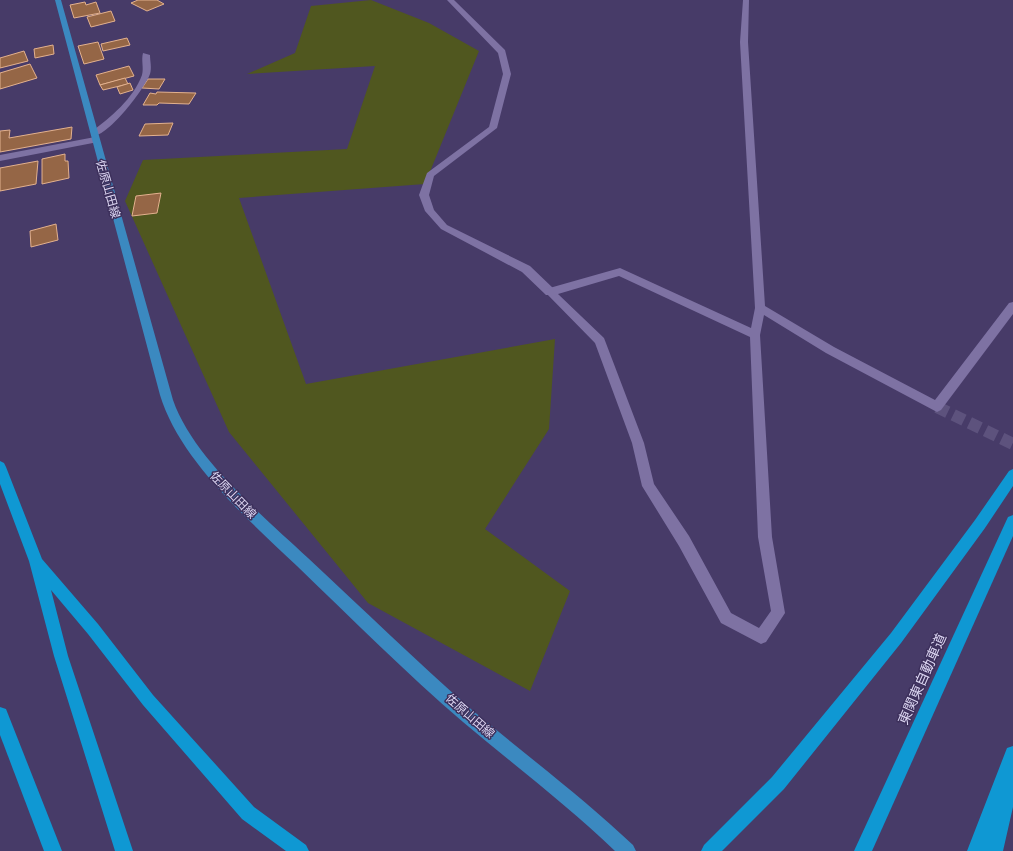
<svg xmlns="http://www.w3.org/2000/svg" width="1013" height="851" font-family="'Source Sans 3','Noto Sans JP',sans-serif">
<style>
.green{fill:#50571f}
.building{fill:#956646;stroke:#e3b18e}
.lines{fill:none;stroke-linecap:round;stroke-linejoin:round}
.minor-tunnel{stroke:#5d527d;stroke-width:12;stroke-dasharray:12 6;stroke-linecap:butt}
.service{fill:#7e72a3;fill-rule:evenodd}
.minor{fill:#7e72a3;fill-rule:evenodd}
.primary{fill:#3b89c0;fill-rule:evenodd}
.motorway{fill:#0f98d3;fill-rule:evenodd}
.labels{text-anchor:middle;stroke-width:3;stroke-linejoin:round;paint-order:stroke}
.street-label{font-size:12px;fill:#dcd6f2;stroke:#3d305c}
.near-street-label{font-size:14px;fill:#dcd6f2;stroke:#3d305c}
</style>
<rect width="100%" height="100%" fill="#473b68"/>
<path class="green" d="M371,0L429,23L479,51L425,184L239,198L306,384L555,339L549,429L485,529L570,591L530,691L368,603L229,432L125,201L143,160L347,149L375,66L247,74L295,53L311,6Z"/>
<g class="building">
<path d="M138,0H157L164,4L147,11L131,3Z"/>
<path d="M85,2L86,5L96,2L100,13L74,18L70,5Z"/>
<path d="M111,11L115,21L91,27L87,17Z"/>
<path d="M127,38L130,45L103,51L101,44Z"/>
<path d="M98,42L104,59L84,64L78,46Z"/>
<path d="M53,45L54,54L35,58L34,49Z"/>
<path d="M24,51L28,61L0,68V58Z"/>
<path d="M30,64L37,78L0,89V73Z"/>
<path d="M129,66L134,76L100,85L96,75Z"/>
<path d="M125,78L128,84L103,90L100,85Z"/>
<path d="M148,79H165L159,89L142,88Z"/>
<path d="M130,83L133,90L120,94L117,87Z"/>
<path d="M157,92L196,93L189,104L159,103L157,105H143L150,93L156,94Z"/>
<path d="M173,123L168,135L139,136L145,124Z"/>
<path d="M72,127L71,139L0,152V131L10,130L9,138Z"/>
<path d="M65,154V161H68L69,178L42,184V159Z"/>
<path d="M38,161L36,184L0,191V168Z"/>
<path d="M161,193L157,213L132,216L136,196Z"/>
<path d="M56,224L58,240L31,247L30,231Z"/>
</g>
<g class="lines">
<path class="minor-tunnel" d="M937,407L1013,444"/>
<g class="service">
<path d="M447,0H454L505,50L511,74L497,128L434,176L429,195L434,210L447,225L530,266L554,289L555,292L554,295H546L522,272L441,229L425,211L419,195L427,173L489,127L503,74L498,53Z"/>
<path d="M143,53L150,55C150,61 152,68 150,74C145,88 107,139 91,136V132C111,117 133,99 142,75C144,68 141,60 143,53Z"/>
</g>
<g class="minor">
<path d="M743,0H749L748,42L765,306L834,347L935,400L1009,303L1013,302V314L941,410L937,412L826,353L764,315L760,335L772,537L785,613L766,642L761,644L721,623L679,546L642,486L632,443L595,343L545,292L546,289L620,268L751,328L755,308L740,42ZM619,276L750,337L758,537L771,611L759,628L731,613L689,536L654,484L644,443L604,338L558,294Z"/>
<path d="M95,137L98,138V142L0,161V155Z"/>
</g>
<path class="primary" d="M55,0H61L173,400C193,458 264,517 308,558C363,609 416,661 472,710C526,755 582,797 633,845L636,851H615C567,805 514,765 463,722C406,673 352,619 297,566C249,520 180,461 160,395Z"/>
<g class="motorway">
<path d="M0,461L4,463L6,467L42,559L98,624L153,695L254,807L306,845L309,851H286L242,819L143,705L88,634L51,590L68,656L133,851H115L54,656L29,561L0,484Z"/>
<path d="M1013,469V486L985,528L901,643L784,789L722,851H701L704,845L772,777L891,633L975,520L1009,471Z"/>
<path d="M1013,515V536L872,851H854L1008,517Z"/>
<path d="M0,707L6,709L62,851H44L0,735Z"/>
<path d="M1013,746V807L1003,851H985L987,845L985,851H967L1007,748Z"/>
</g>
</g>
<g class="labels">
<g class="street-label">
<text transform="translate(108 189) rotate(74)" y="4">佐原山田線</text>
<text transform="translate(233 495) rotate(46)" y="4">佐原山田線</text>
<text transform="translate(470 716) rotate(41)" y="4">佐原山田線</text>
</g>
<g class="near-street-label">
<text transform="translate(922 679) rotate(-66)" y="5">東関東自動車道</text>
</g>
</g>
</svg>
